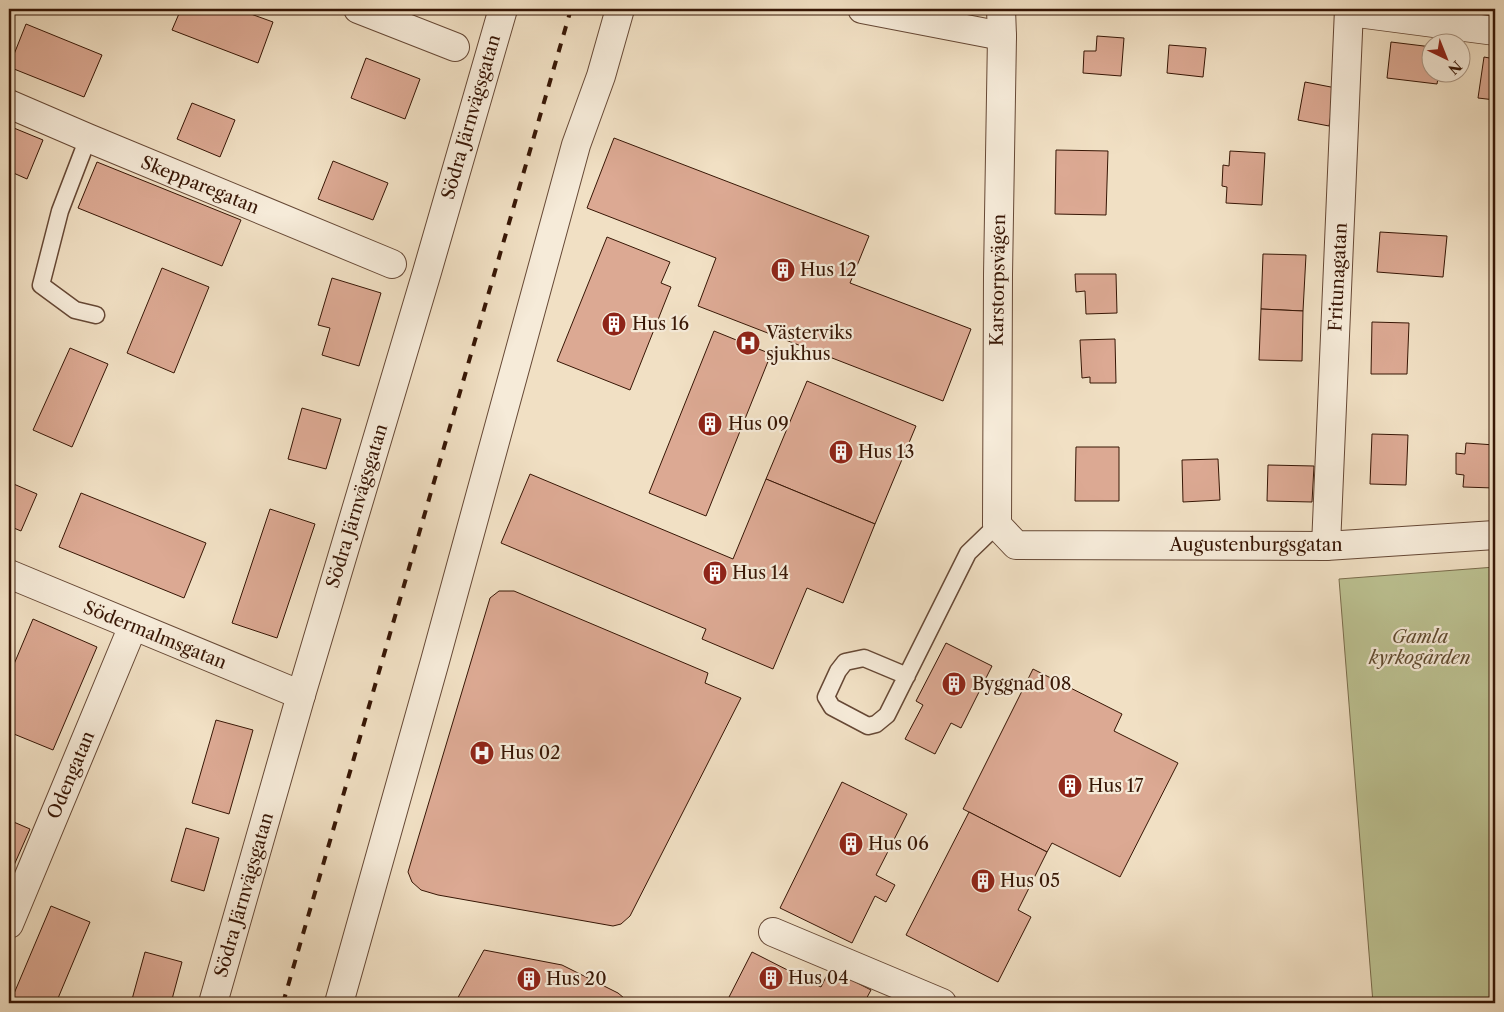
<svg xmlns="http://www.w3.org/2000/svg" width="1504" height="1012" font-family="'Libre Caslon Text',serif">
<style>
.green{fill:#bcc292;stroke:#7a6c4c}
.building{fill:#dca993;stroke:#371605}
.lines{fill:none;stroke-linecap:round;stroke-linejoin:round}
.service-casing{stroke:#664835;stroke-width:19}
.minor-casing{stroke:#664835;stroke-width:30}
.tertiary-casing{stroke:#664835;stroke-width:30}
.service{stroke:#f6ebd9;stroke-width:16}
.minor{stroke:#f6ebd9;stroke-width:28}
.tertiary{stroke:#f6ebd9;stroke-width:28}
.rail{stroke:#371605;stroke-width:4;stroke-dasharray:9 9;stroke-linecap:butt}
.labels{text-anchor:middle;stroke-width:4.5;stroke-linejoin:round;paint-order:stroke}
.street-label{font-size:18px;fill:#371605;stroke:#f6ebd9}
.poi-label{font-size:18px;fill:#371605;stroke:#f6ebd9;text-anchor:start}
.park-label{font-size:18px;font-style:italic;fill:#5f4a2f;stroke:#f6ebd9}
</style>
<rect width="100%" height="100%" fill="#f1e0c4"/>
<filter id="stains"><feTurbulence type="fractalNoise" baseFrequency=".004" numOctaves="4"/><feColorMatrix values="0 0 0 0 .2 0 0 0 0 .09 0 0 0 0 .02 0 0 0 .5 -.17"/></filter>
<radialGradient id="worn" r=".72"><stop offset=".6" stop-color="#630" stop-opacity="0"/><stop offset="1" stop-color="#630" stop-opacity=".3"/></radialGradient>
<path class="green" d="M1495,567V1003H1373L1339,579Z"/>
<g class="building">
<path d="M181,9H237L273,22L258,63L172,30Z"/>
<path d="M26,24L102,55L84,97L9,67Z"/>
<path d="M1097,36L1124,38L1121,76L1083,73L1084,51H1096Z"/>
<path d="M1391,42L1432,47V72H1439L1437,84L1387,78Z"/>
<path d="M1169,45L1206,48L1203,77L1167,73Z"/>
<path d="M1484,57L1495,59V100L1478,98Z"/>
<path d="M366,58L420,79L405,119L351,98Z"/>
<path d="M1305,82L1336,88L1329,126L1298,120Z"/>
<path d="M192,103L235,120L220,157L177,139Z"/>
<path d="M9,126L43,140L27,179L9,171Z"/>
<path d="M614,138L869,236L850,283L971,329L943,401L698,306L716,258L587,208Z"/>
<path d="M1056,150L1108,151L1106,215L1055,214Z"/>
<path d="M1230,151L1265,153L1262,205L1226,203L1227,187L1222,186L1223,165L1229,166Z"/>
<path d="M333,161L388,183L373,220L318,199Z"/>
<path d="M97,162L241,220L222,266L78,208Z"/>
<path d="M1380,232L1447,236L1443,277L1377,272Z"/>
<path d="M607,237L670,262L661,283L671,287L630,390L557,361Z"/>
<path d="M1263,254L1306,255L1303,311L1261,309Z"/>
<path d="M162,268L209,287L174,373L127,353Z"/>
<path d="M1075,274H1116L1117,313L1086,314L1085,291L1076,292Z"/>
<path d="M332,278L381,293L359,366L322,355L330,328L318,325Z"/>
<path d="M1261,309L1303,311L1302,361L1259,360Z"/>
<path d="M1372,322L1409,323L1407,374H1371Z"/>
<path d="M714,331L771,354L706,516L649,493Z"/>
<path d="M1115,339L1116,383H1090V377L1082,378L1080,340Z"/>
<path d="M70,348L108,364L72,447L33,430Z"/>
<path d="M807,381L916,426L875,524L766,479Z"/>
<path d="M302,408L341,419L326,469L288,459Z"/>
<path d="M1372,434L1408,435L1406,485L1370,484Z"/>
<path d="M1466,443L1495,445L1494,488L1463,487L1464,475L1456,474V453L1465,454Z"/>
<path d="M1076,447H1119V501H1075Z"/>
<path d="M1218,459L1220,500L1183,502L1182,460Z"/>
<path d="M1268,465L1314,466L1312,502L1267,501Z"/>
<path d="M530,474L733,559L766,479L875,524L843,603L807,588L773,669L702,639L706,629L501,543Z"/>
<path d="M9,482L37,494L21,531L9,526Z"/>
<path d="M81,493L206,543L184,598L59,547Z"/>
<path d="M270,509L315,524L277,638L232,623Z"/>
<path d="M499,591H514L708,673L705,683L741,698L630,916L621,924L613,926L438,895L421,890L412,882L408,872L490,598Z"/>
<path d="M33,619L97,647L53,750L9,732V676Z"/>
<path d="M946,643L992,666L961,728L951,723L935,754L905,739L923,705L916,701Z"/>
<path d="M1033,669L1122,714L1114,731L1178,763L1120,877L1052,843L1047,852L963,809Z"/>
<path d="M216,720L253,730L229,814L192,803Z"/>
<path d="M842,782L907,814L876,875L895,885L886,902L875,896L852,943L780,908Z"/>
<path d="M969,812L1047,852L1018,910L1031,917L998,982L906,935Z"/>
<path d="M9,820L30,829L11,872L9,871Z"/>
<path d="M186,828L219,838L204,891L171,881Z"/>
<path d="M51,906L90,922L56,1003H10Z"/>
<path d="M484,950L562,965L618,993L630,1003H455Z"/>
<path d="M145,952L182,962L171,1003H131Z"/>
<path d="M752,952L821,987L830,969L871,990L864,1003H726Z"/>
</g>
<g class="lines">
<defs>
<g id="service">
<path d="M88,138L60,211L41,285L75,310L96,315"/>
<path d="M907,676L864,658L845,662L838,671L826,697L832,707L868,726L876,724L887,715L968,553L997,525"/>
</g>
<g id="minor">
<path d="M358,9L455,47"/>
<path d="M862,9L1002,36"/>
<path d="M1001,9L1002,36L998,275L997,525L1016,545L1326,546L1495,535"/>
<path d="M1350,12L1495,31"/>
<path d="M9,104L88,138L392,264"/>
<path d="M1326,546L1349,9"/>
<path d="M9,574L301,695"/>
<path d="M9,924L133,626"/>
<path d="M773,932L942,1003"/>
<path d="M339,1003L435,661L576,145L601,76L620,9"/>
</g>
<path id="tertiary" d="M213,1003L301,695L427,272L503,9"/>
</defs>
<use href="#service" class="service-casing"/>
<use href="#minor" class="minor-casing"/>
<use href="#tertiary" class="tertiary-casing"/>
<use href="#service" class="service"/>
<use href="#minor" class="minor"/>
<use href="#tertiary" class="tertiary"/>
<path class="rail" d="M283,1003L571,9"/>
</g>
<defs>
<symbol id="building-disc" viewBox="-11 -11 22 22"><circle r="9.5" fill="#8f2418" stroke="#f6ebd9"/><path d="M-4-6H4V6H1V3H-1V6H-4ZM-2.5-4.3h1.7v1.8h-1.7ZM.8-4.3h1.7v1.8H.8ZM-2.5-1h1.7V.8h-1.7ZM.8-1h1.7V.8H.8Z" fill="#fff"/></symbol>
<symbol id="hospital-disc" viewBox="-11 -11 22 22"><circle r="9.5" fill="#8f2418" stroke="#f6ebd9"/><path d="M-5-5h3v3.5h4V-5h3V5h-3V1.5h-4V5h-3Z" fill="#fff"/></symbol>
</defs>
<g fill-rule="evenodd">
<use href="#building-disc" x="769" y="256" width="28" height="28"/>
<use href="#building-disc" x="600" y="310" width="28" height="28"/>
<use href="#hospital-disc" x="734" y="329" width="28" height="28"/>
<use href="#building-disc" x="696" y="410" width="28" height="28"/>
<use href="#building-disc" x="827" y="438" width="28" height="28"/>
<use href="#building-disc" x="701" y="559" width="28" height="28"/>
<use href="#building-disc" x="940" y="670" width="28" height="28"/>
<use href="#hospital-disc" x="468" y="739" width="28" height="28"/>
<use href="#building-disc" x="1056" y="772" width="28" height="28"/>
<use href="#building-disc" x="837" y="830" width="28" height="28"/>
<use href="#building-disc" x="969" y="867" width="28" height="28"/>
<use href="#building-disc" x="757" y="964" width="28" height="28"/>
<use href="#building-disc" x="515" y="965" width="28" height="28"/>
</g>
<g class="labels">
<g class="street-label">
<text transform="translate(471 117) rotate(-74)" y="6">Södra Järnvägsgatan</text>
<text transform="translate(200 185) rotate(22)" y="6">Skepparegatan</text>
<text transform="translate(1338 277) rotate(-87)" y="6">Fritunagatan</text>
<text transform="translate(998 280) rotate(-89)" y="6">Karstorpsvägen</text>
<text transform="translate(357 506) rotate(-73)" y="6">Södra Järnvägsgatan</text>
<text x="1256" y="551">Augustenburgsgatan</text>
<text transform="translate(155 635) rotate(22)" y="6">Södermalmsgatan</text>
<text transform="translate(71 775) rotate(-67)" y="6">Odengatan</text>
<text transform="translate(244 895) rotate(-74)" y="6">Södra Järnvägsgatan</text>
</g>
<g class="poi-label">
<text x="800" y="276">Hus 12</text>
<text x="632" y="330">Hus 16</text>
<text x="766" y="339">Västerviks<tspan x="766" dy="21">sjukhus</tspan></text>
<text x="728" y="430">Hus 09</text>
<text x="858" y="458">Hus 13</text>
<text x="732" y="579">Hus 14</text>
<text x="972" y="690">Byggnad 08</text>
<text x="500" y="759">Hus 02</text>
<text x="1088" y="792">Hus 17</text>
<text x="868" y="850">Hus 06</text>
<text x="1000" y="887">Hus 05</text>
<text x="788" y="984">Hus 04</text>
<text x="546" y="985">Hus 20</text>
</g>
<g class="park-label">
<text x="1420" y="643">Gamla<tspan x="1420" dy="21">kyrkogården</tspan></text>
</g>
</g>
<rect width="1504" height="1012" fill="none" stroke="#f1e0c4" stroke-width="30"/>
<rect x="10" y="10" width="1484" height="992" fill="none" stroke="#371605" stroke-width="2.5"/>
<rect x="15" y="15" width="1474" height="982" fill="none" stroke="#371605"/>
<g transform="translate(1446 58) rotate(137)"><circle r="24" fill="#f6ebd9" stroke="#aa9684"/>
<path d="M0-4L9 19L0 12L-9 19Z" fill="#8f2418"/>
<text y="-8" font-size="14" font-weight="bold" text-anchor="middle" fill="#371605">N</text>
</g>
<rect width="100%" height="100%" filter="url(#stains)"/>
<rect width="100%" height="100%" fill="url(#worn)"/>
</svg>
